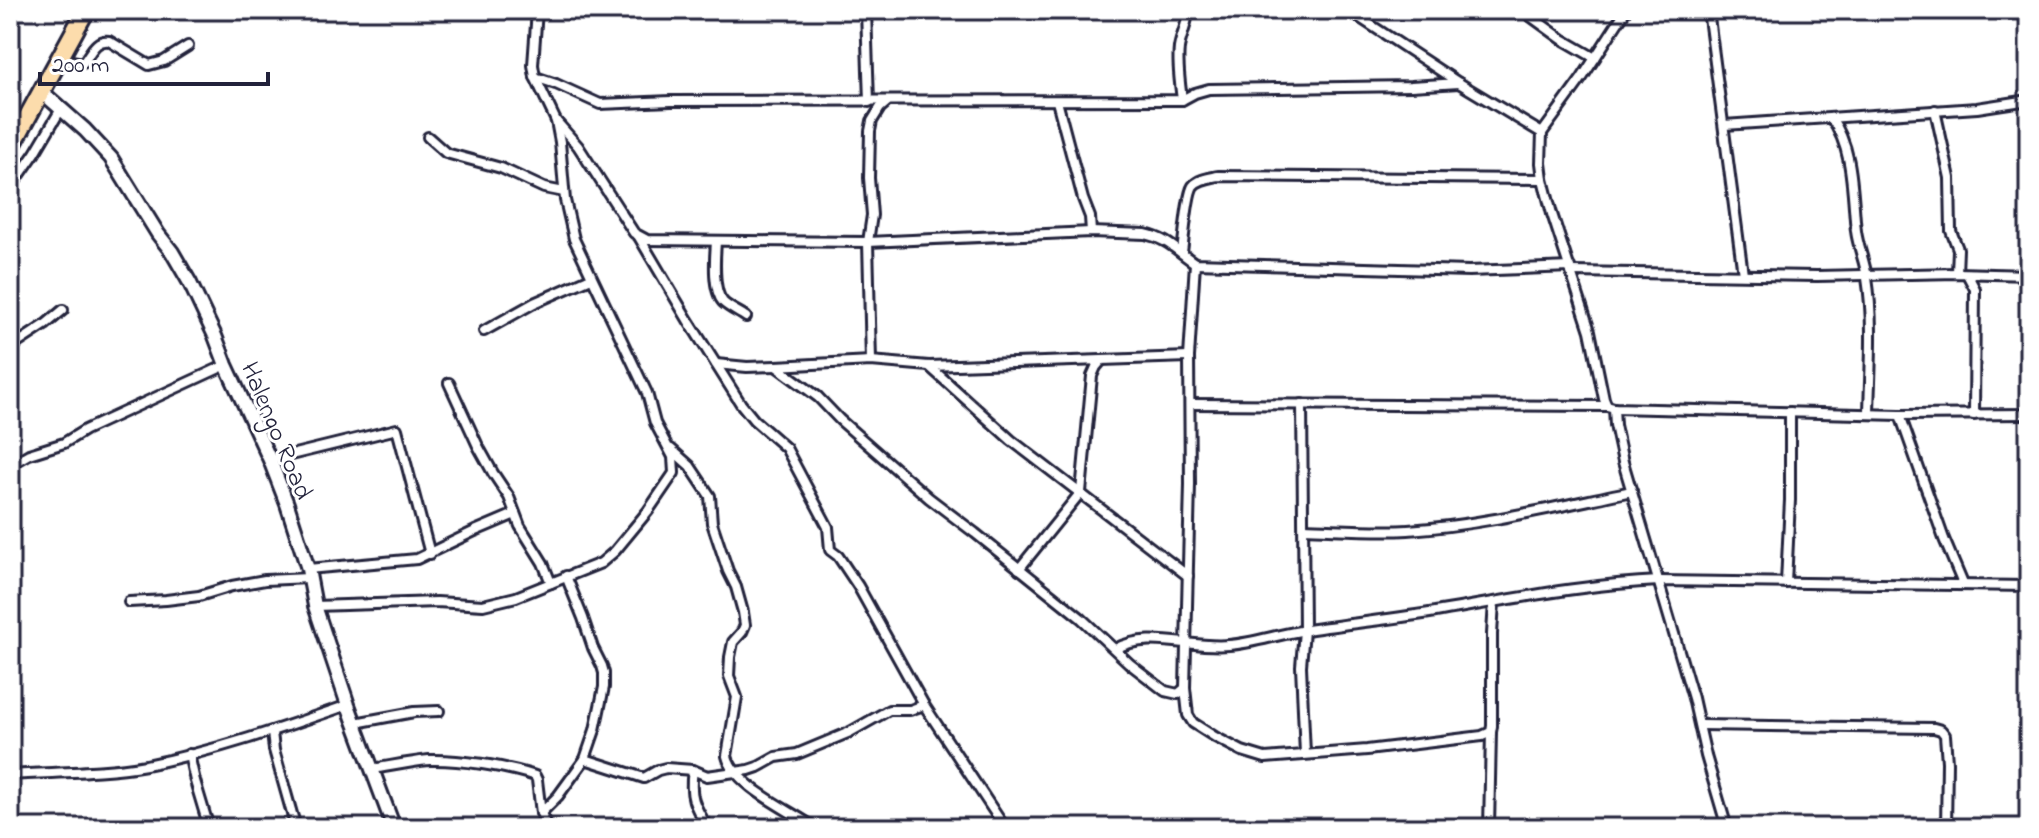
<svg xmlns="http://www.w3.org/2000/svg" width="2039" height="838" font-family="'Indie Flower',sans-serif">
<style>
.lines{fill:none;stroke-linecap:round;stroke-linejoin:round}
.street-casing{stroke:#22223b;stroke-width:14}
.secondary-casing{stroke:#22223b;stroke-width:18}
.highway-casing{stroke:#22223b;stroke-width:22}
.street{stroke:#fff;stroke-width:8}
.secondary{stroke:#fff;stroke-width:12}
.highway{stroke:#fcdcac;stroke-width:16}
.labels{text-anchor:middle;stroke-width:6;stroke-linejoin:round;paint-order:stroke}
.street-label{font-size:26px;fill:#22223b;stroke:#fff}
</style>
<rect width="100%" height="100%" fill="#fff"/>
<filter id="ink" filterUnits="userSpaceOnUse"><feTurbulence type="fractalNoise" baseFrequency=".0125" numOctaves="2"/><feDisplacementMap in="SourceGraphic" scale="16" xChannelSelector="R" yChannelSelector="G"/><feConvolveMatrix kernelMatrix="1 2 1 2 8 2 1 2 1" color-interpolation-filters="sRGB"/></filter>
<g filter="url(#ink)">
<g class="lines">
<defs>
<g id="street">
<path d="M866,10L869,102"/>
<path d="M1348,10L1459,83L1542,133"/>
<path d="M1522,10L1562,39L1595,58"/>
<path d="M1708,10L1743,274"/>
<path d="M2027,10L2029,16"/>
<path d="M60,59L83,63C91,53 95,39 109,41L149,65L164,61L188,46"/>
<path d="M535,77L556,84L600,104L671,101L1182,100L1195,93L1209,89L1411,86L1459,83"/>
<path d="M1182,100C1180,83 1177,65 1179,48C1181,35 1188,23 1188,10"/>
<path d="M1057,101L1083,199L1090,217L1091,232"/>
<path d="M1935,110L1950,178L1951,231L1958,249L1957,273"/>
<path d="M1831,118C1854,149 1852,194 1856,231C1858,247 1865,262 1867,278C1874,322 1870,369 1869,413"/>
<path d="M556,121L578,146L634,233L647,240L868,242L1091,232L1145,234C1168,239 1177,251 1195,263L1469,271L1570,267"/>
<path d="M1724,125L1977,108L2029,100"/>
<path d="M428,137L446,153L501,168L544,188L564,192"/>
<path d="M10,189L35,153L61,109"/>
<path d="M639,237L688,320L741,404L754,420L786,448L828,527L830,550L838,556L858,586L924,705L1005,828"/>
<path d="M716,241C715,257 712,290 723,302C729,308 739,312 746,317"/>
<path d="M1182,252C1184,239 1187,195 1193,186C1199,179 1209,178 1218,176L1543,179"/>
<path d="M1195,263L1189,357L1190,484L1185,688L1188,715L1193,723L1215,737L1242,751L1265,758L1367,750L1482,736L1491,732L1492,726V634L1494,602"/>
<path d="M1572,272L1817,276L1957,273L2029,275"/>
<path d="M1967,274L1975,289L1974,415"/>
<path d="M484,331L534,303L591,278"/>
<path d="M10,348L45,325L63,310"/>
<path d="M871,361L868,242L872,215L869,178L870,131L872,121L880,108L887,102"/>
<path d="M716,364L747,367L776,366L871,361L929,366L1189,357"/>
<path d="M776,366L818,397L840,420L929,498L975,533L1081,618L1130,664L1165,691L1178,694L1185,688"/>
<path d="M929,366L1011,440L1188,576"/>
<path d="M449,383L478,446L493,473L509,497L520,526L543,563L551,583"/>
<path d="M1190,404L1607,406L1614,408L1900,415L2029,414"/>
<path d="M1302,404L1304,630L1301,666L1305,754"/>
<path d="M1607,406L1604,399L1590,331L1552,214L1543,179L1541,163L1542,133L1582,78L1626,10"/>
<path d="M1614,408L1615,425L1623,462L1693,698L1706,756L1727,828"/>
<path d="M1900,415L1944,539L1963,584"/>
<path d="M671,449L690,466L710,496L712,523L728,571L736,587L743,612L745,625L742,632L733,642L730,657L729,676L737,697L727,756C734,786 792,811 815,828"/>
<path d="M270,460L397,429L430,554"/>
<path d="M10,465L29,454L64,443L85,430L226,365"/>
<path d="M1304,528C1338,529 1374,532 1408,530C1484,525 1559,506 1632,491"/>
<path d="M308,569L417,559L475,531L515,514"/>
<path d="M1019,569L1081,492L1092,376L1096,367L1101,361"/>
<path d="M1786,583L1790,500V412"/>
<path d="M129,602L166,600L199,596L232,586L265,580L309,578"/>
<path d="M315,606L437,602L483,605L516,597L601,563L615,551L648,511L674,473L673,457L655,423L647,393L574,239L565,200L560,142L556,121L535,77L533,65L537,10"/>
<path d="M1115,649C1150,630 1191,649 1229,645C1256,643 1281,633 1307,630C1352,623 1396,619 1441,611C1513,599 1586,584 1659,581L2029,586"/>
<path d="M355,723L414,712L439,711"/>
<path d="M1700,725L1934,728L1941,730L1945,735L1947,762L1946,828"/>
<path d="M272,732L274,750L296,828"/>
<path d="M189,754L195,781L209,828"/>
<path d="M585,759L644,778L658,770L666,768L693,770L707,776L749,770L758,767L776,757L797,754L850,732L889,710H910L924,705"/>
<path d="M372,769C391,766 410,762 429,760C458,759 504,766 532,775L535,776L537,780L541,813L547,828"/>
<path d="M693,770C689,796 694,806 708,828"/>
<path d="M10,775C55,772 101,773 146,765C215,751 282,728 348,705"/>
<path d="M541,813L558,796L585,759L595,730L604,687V673L602,666L593,648L583,618L566,576"/>
<path d="M1489,828L1491,732"/>
</g>
<path id="secondary" d="M42,92L85,130L111,158L158,234L172,252L190,283L215,336L226,365L270,460L287,504L308,569L315,606L348,705L394,828"/>
<path id="highway" d="M10,149L86,10"/>
</defs>
<use href="#street" class="street-casing"/>
<use href="#secondary" class="secondary-casing"/>
<use href="#highway" class="highway-casing"/>
<use href="#street" class="street"/>
<use href="#secondary" class="secondary"/>
<use href="#highway" class="highway"/>
</g>
</g>
<g class="labels">
<g class="street-label">
<text transform="translate(278 430) rotate(67)" y="9">Halengo Road</text>
</g>
</g>
<rect width="2039" height="838" fill="none" stroke="#fff" stroke-width="40"/>
<rect x="20" y="20" width="1999" height="798" fill="none" stroke="#22223b" stroke-width="3" filter="url(#ink)"/>
<path d="M40 72v12h228v-12" fill="none" stroke="#22223b" stroke-width="4"/>
<text x="52" y="72" font-size="24" fill="#22223b" stroke="#ffffff" stroke-width="6" paint-order="stroke">200 m</text>
</svg>
